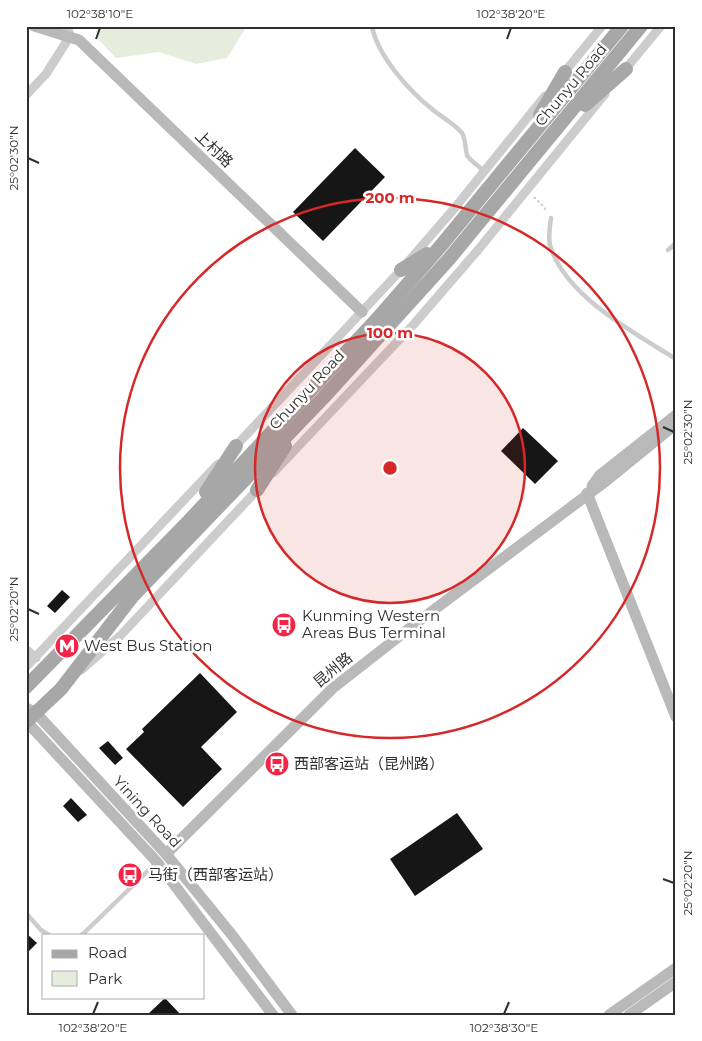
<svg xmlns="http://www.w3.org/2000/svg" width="702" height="1041" font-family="Montserrat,'Noto Sans SC',sans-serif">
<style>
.green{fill:#e7eddc}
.building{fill:#161616}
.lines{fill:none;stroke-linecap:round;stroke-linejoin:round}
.path{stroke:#ccc;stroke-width:2;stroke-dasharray:2.5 2.5;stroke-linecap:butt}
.lane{stroke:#ccc;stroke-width:4.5}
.street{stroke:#ccc;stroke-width:9}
.secondary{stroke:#b9b9b9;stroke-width:11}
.primary{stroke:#a7a7a7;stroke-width:14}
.ticks{fill:none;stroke:#2f2f2f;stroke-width:2}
.ring{fill:none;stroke:#d62828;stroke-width:2.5}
.labels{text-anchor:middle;stroke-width:5;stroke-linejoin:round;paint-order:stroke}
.street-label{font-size:15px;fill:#2f2f2f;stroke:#fff}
.poi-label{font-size:15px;fill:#2f2f2f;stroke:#fff;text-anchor:start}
.centre{fill:#d62828;stroke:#fff;stroke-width:2.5}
.ring-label{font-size:15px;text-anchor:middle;font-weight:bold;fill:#d62828;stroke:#fff;stroke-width:5;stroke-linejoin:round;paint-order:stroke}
.neatline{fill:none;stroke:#2f2f2f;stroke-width:2}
.ticks-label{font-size:12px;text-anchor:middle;fill:#2f2f2f}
</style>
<rect width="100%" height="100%" fill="#fff"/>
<path class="green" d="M96,26H247L227,58L196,64L159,52L116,58L97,38Z"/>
<g class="building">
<path d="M355,148L385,177L323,241L293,212Z"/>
<path d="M523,428L558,461L535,484L501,451Z"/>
<path d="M62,590L70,597L55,613L47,606Z"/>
<path d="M200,673L237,712L201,747L222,769L183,807L126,749L144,732L142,729Z"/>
<path d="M108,741L123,758L115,765L99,748Z"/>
<path d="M71,798L87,815L78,822L63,806Z"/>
<path d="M457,813L483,849L415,896L390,859Z"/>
<path d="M26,933L37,943L26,954Z"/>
<path d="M165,998L181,1015H147Z"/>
</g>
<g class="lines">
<path class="path" d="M534,197L543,206L547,212"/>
<g class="lane">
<path d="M372,26C377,55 409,91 432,109C441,117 454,123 462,133C466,140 465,148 467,155C470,161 479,166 484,171"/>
<path d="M551,218C550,226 548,237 550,245C564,295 634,333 676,359"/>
<path d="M668,250L676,243"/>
<path d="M26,913L41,930L49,935"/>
<path d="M81,935L84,933L156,863"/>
</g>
<g class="street">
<path d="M623,72L661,26"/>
<path d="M563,74L602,26"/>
<path d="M26,95L46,74L70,36L67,26"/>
<path d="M232,450L401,270L453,210L545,96"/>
<path d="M273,473L414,324L478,250L605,94"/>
<path d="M26,649L36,658"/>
<path d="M26,667L218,464"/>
<path d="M81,670L120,636L261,486"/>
</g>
<g class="secondary">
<path d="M34,26L79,40L362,312"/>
<path d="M592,486L600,475L676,415"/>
<path d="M587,493L676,717"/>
<path d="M26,708L36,713L166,854L232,935L292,1015"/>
<path d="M26,721L157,862L273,1015"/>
<path d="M166,854L333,688L411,627L606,481L676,424"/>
<path d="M609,1015L676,968"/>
<path d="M629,1015L676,982"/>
</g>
<g class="primary">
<path d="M585,105L626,69"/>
<path d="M540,115L565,72"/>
<path d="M401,270L427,254"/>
<path d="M257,490L285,446"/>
<path d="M206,492L236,446"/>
<path d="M26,687L187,523L377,319L439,248L622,26"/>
<path d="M26,722L61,689L132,597L324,397L449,259L641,26"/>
</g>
</g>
<path class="ticks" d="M96,39L100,28M507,39L511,28M28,158L39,163M663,427L674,432M28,609L39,614M663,879L674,883M93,1014L98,1002M504,1014L509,1002"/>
<circle cx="390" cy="468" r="135" fill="#d62828" fill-opacity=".12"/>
<g class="ring">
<circle cx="390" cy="468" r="135"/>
<circle cx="390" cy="468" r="270"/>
</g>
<defs>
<symbol id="bus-disc" viewBox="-11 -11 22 22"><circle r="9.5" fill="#f22546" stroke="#fff"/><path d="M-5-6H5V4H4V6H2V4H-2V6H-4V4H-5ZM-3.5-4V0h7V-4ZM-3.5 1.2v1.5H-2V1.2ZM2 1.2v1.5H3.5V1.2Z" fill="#fff"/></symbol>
<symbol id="metro-disc" viewBox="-11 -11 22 22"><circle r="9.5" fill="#f22546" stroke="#fff"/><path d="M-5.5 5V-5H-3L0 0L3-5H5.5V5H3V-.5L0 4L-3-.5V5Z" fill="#fff"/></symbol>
</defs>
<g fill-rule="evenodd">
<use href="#bus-disc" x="270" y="611" width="28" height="28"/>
<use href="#metro-disc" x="53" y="632" width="28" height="28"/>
<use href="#bus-disc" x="263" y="750" width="28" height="28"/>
<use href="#bus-disc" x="116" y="861" width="28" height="28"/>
</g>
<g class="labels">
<g class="street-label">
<text transform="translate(571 85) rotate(-50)" y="5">Chunyu Road</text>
<text transform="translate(214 149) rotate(44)" y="5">上村路</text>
<text transform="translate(307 390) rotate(-47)" y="5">Chunyu Road</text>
<text transform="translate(333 670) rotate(-40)" y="5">昆州路</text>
<text transform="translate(147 812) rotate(47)" y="5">Yining Road</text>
</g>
<g class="poi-label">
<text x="302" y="621">Kunming Western<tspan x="302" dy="17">Areas Bus Terminal</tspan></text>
<text x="84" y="651">West Bus Station</text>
<text x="294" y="769">西部客运站（昆州路）</text>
<text x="148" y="880">马街（西部客运站）</text>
</g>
</g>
<circle cx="390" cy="468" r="8" class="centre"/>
<g class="ring-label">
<text x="390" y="203">200 m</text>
<text x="390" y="338">100 m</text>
</g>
<rect width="702" height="1041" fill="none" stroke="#ffffff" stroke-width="55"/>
<rect x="42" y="934" width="162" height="65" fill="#ffffff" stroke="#acacac"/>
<rect x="52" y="950" width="25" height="8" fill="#a7a7a7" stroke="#acacac"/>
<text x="88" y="958" font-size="15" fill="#2f2f2f">Road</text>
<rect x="52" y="971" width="25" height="15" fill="#e7eddc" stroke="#acacac"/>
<text x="88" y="984" font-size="15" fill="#2f2f2f">Park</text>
<rect x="28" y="28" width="646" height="986" class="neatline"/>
<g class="ticks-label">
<text x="100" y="18">102°38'10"E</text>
<text x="511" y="18">102°38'20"E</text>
<text transform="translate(14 158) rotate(-90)" y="4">25°02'30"N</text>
<text transform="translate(688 432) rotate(-90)" y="4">25°02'30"N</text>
<text transform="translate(14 609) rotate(-90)" y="4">25°02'20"N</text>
<text transform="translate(688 883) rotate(-90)" y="4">25°02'20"N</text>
<text x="93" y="1032">102°38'20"E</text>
<text x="504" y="1032">102°38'30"E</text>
</g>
</svg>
